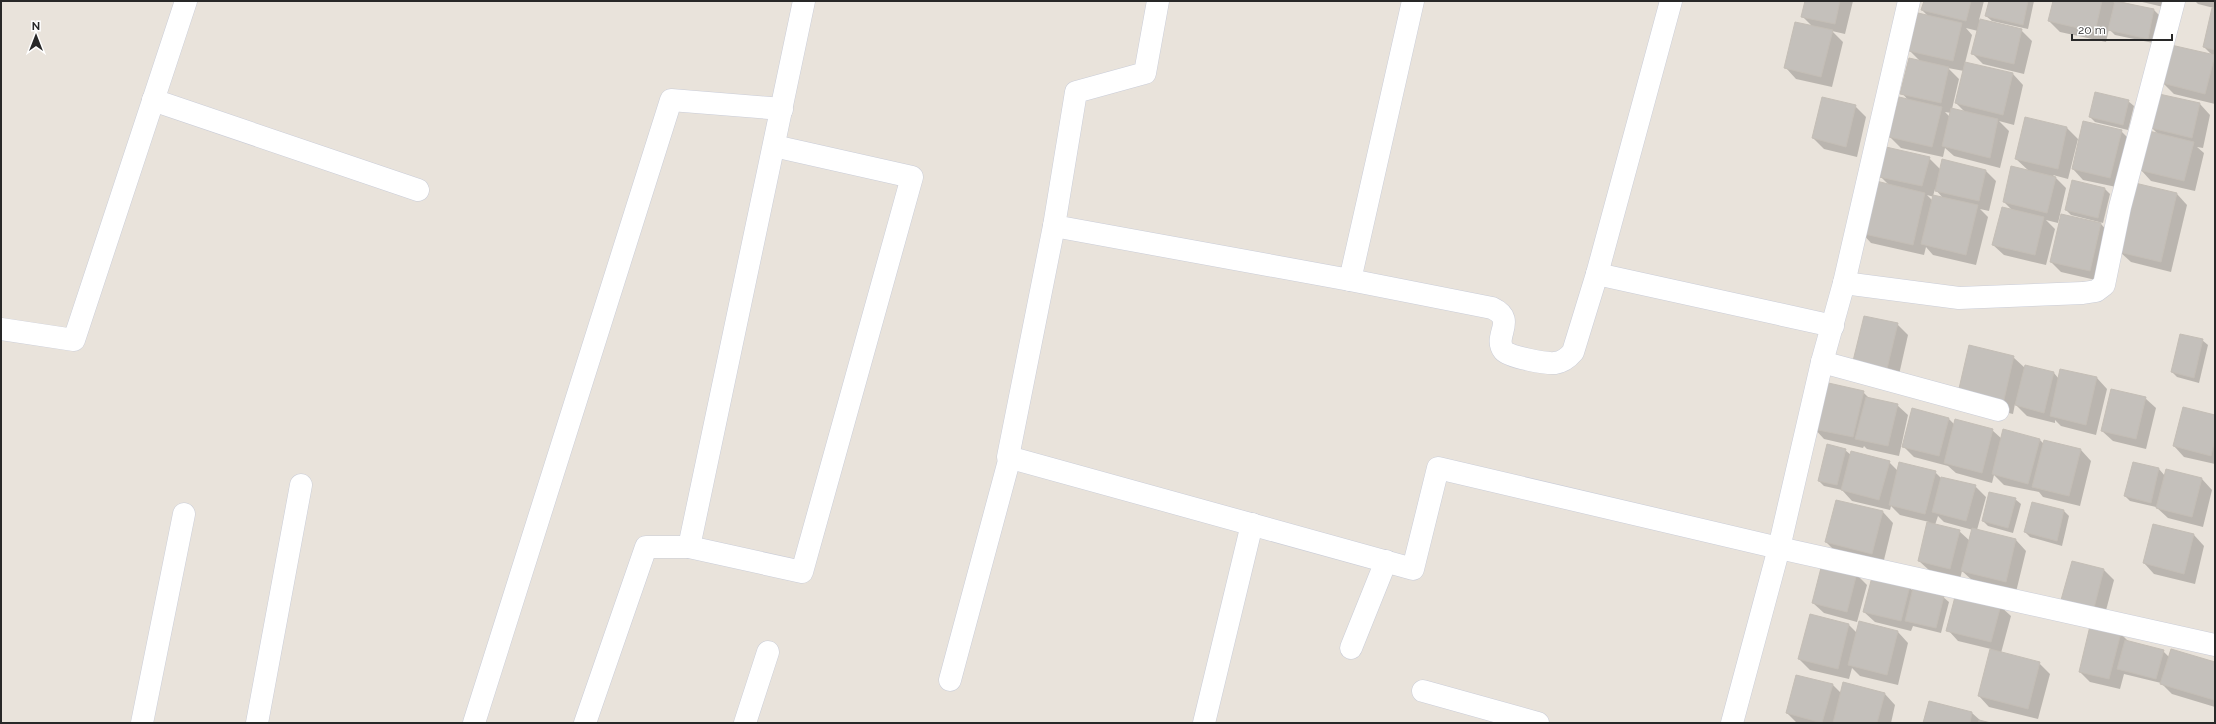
<svg xmlns="http://www.w3.org/2000/svg" width="2216" height="724" font-family="Raleway,sans-serif">
<style>
.shadow{fill:#0003;fill-rule:evenodd}
.building{fill:#c4c0bb;stroke:#c4beb6}
.lines{fill:none;stroke-linecap:round;stroke-linejoin:round}
.minor-casing{stroke:#cacdd8;stroke-width:23}
.minor{stroke:#fff;stroke-width:22}
</style>
<rect width="100%" height="100%" fill="#e9e3db"/>
<g class="shadow">
<path d="M1806,1H1853L1845,34L1832,31L1843,42L1832,87L1796,79L1786,68L1813,27L1802,16Z"/>
<path d="M1925,1H1984L1979,20L2021,30L2032,41L2024,74L1983,64L1973,54L1978,31L1966,28L1972,35L1965,63L2013,74L2023,85L2014,125L1999,121L2009,131L2000,168L1954,156L1945,148L1943,157L1901,148L1890,137L1908,100L1902,93L1921,62L1910,51L1929,17L1922,10ZM1948,68L1964,71L1956,103L1965,112L1952,109L1959,79ZM1945,112L1951,113L1950,117Z"/>
<path d="M1990,1H2034L2028,29L1992,21L1986,16Z"/>
<path d="M2054,1H2113L2115,4L2118,1L2154,10L2159,15L2153,43L2115,35L2109,29L2106,42L2060,32L2049,21Z"/>
<path d="M2138,1H2174L2172,9Z"/>
<path d="M2195,1H2215V104L2174,94L2163,83L2212,55L2204,47L2214,8L2198,4Z"/>
<path d="M2128,101L2134,106L2128,130L2095,122L2090,117Z"/>
<path d="M2200,104L2210,115L2203,148L2197,147L2204,153L2195,191L2151,181L2141,170L2159,135L2152,128Z"/>
<path d="M1855,106L1866,117L1857,157L1824,149L1813,138Z"/>
<path d="M2025,119L2067,128L2078,139L2068,179L2053,175L2066,188L2058,223L2046,220L2055,229L2046,265L2004,255L1993,245L2012,210L2004,202L2029,171L2016,159Z"/>
<path d="M2121,131L2132,142L2121,188L2083,180L2073,169Z"/>
<path d="M1929,158L1941,170L1986,171L1996,181L1989,211L1980,209L1988,217L1976,265L1933,255L1926,247L1924,255L1871,243L1861,232L1889,185L1880,176ZM1935,189L1943,198L1933,196ZM1927,195L1934,197L1933,201Z"/>
<path d="M2105,189L2110,194L2103,223L2071,215L2066,210Z"/>
<path d="M2177,194L2187,205L2171,272L2131,262L2120,252Z"/>
<path d="M2101,224L2111,235L2100,281L2061,272L2051,262Z"/>
<path d="M1897,324L1908,335L1898,379L1854,361Z"/>
<path d="M2202,340L2208,345L2199,383L2177,377L2172,372Z"/>
<path d="M2013,357L2025,368L2054,373L2059,379L2097,378L2107,389L2096,435L2061,426L2055,420V423L2027,416L2015,404L2013,414L1970,404Z"/>
<path d="M1863,392L1870,399L1897,405L1908,415L1899,456L1867,449L1864,446L1863,448L1824,439L1814,428Z"/>
<path d="M2145,398L2156,408L2146,449L2113,441L2102,431Z"/>
<path d="M2215,416V464L2184,457L2174,446Z"/>
<path d="M1948,418L1955,425L1992,430L2002,439H2039L2044,444L2081,450L2091,461L2080,506L2043,497L2039,492L2004,485L1994,475L1992,483L1956,473L1948,466L1914,457L1904,447Z"/>
<path d="M1845,450L1851,455L1889,462L1898,471L1935,472L1941,478L1975,486L1986,497L1977,530L2016,540L2026,551L2016,592L1973,581L1962,571L1960,579L1930,571L1919,561L1929,522L1900,515L1891,506L1890,510L1852,501L1842,490L1824,486L1819,481ZM1938,516L1944,522L1973,530L1970,541L1959,531L1935,525Z"/>
<path d="M2134,463L2159,469L2165,476L2167,470L2202,479L2212,490L2203,527L2168,518L2156,507L2130,501L2125,496Z"/>
<path d="M2015,499L2021,504L2013,533L1988,526L1983,521Z"/>
<path d="M2032,503L2064,511L2069,516L2062,546L2030,537L2025,532Z"/>
<path d="M1883,512L1893,523L1883,564L1837,553L1826,542Z"/>
<path d="M2194,535L2204,546L2195,584L2154,574L2144,563Z"/>
<path d="M2104,570L2114,580L2104,618L2073,611Z"/>
<path d="M1856,574L1867,585L1857,622L1824,613L1813,603Z"/>
<path d="M1909,587L1913,591L1943,597L1949,602L1941,633L1913,626L1911,631L1875,622L1864,612Z"/>
<path d="M2000,606L2011,616L2001,653L2039,663L2050,674L2038,719L1989,707L1979,696L1991,649L1958,641L1948,630Z"/>
<path d="M1810,615L1849,625L1857,633L1860,622L1898,632L1908,643L1898,685L1860,676L1852,668L1849,679L1810,670L1799,659Z"/>
<path d="M2121,634L2129,642L2163,651L2169,657L2171,650L2215,663V707L2172,694L2161,683L2124,674L2120,689L2090,682L2080,672Z"/>
<path d="M1832,684L1841,693L1885,694L1895,705L1891,723H1797L1787,713Z"/>
<path d="M1929,702L1972,713L1981,721L1987,723H1924Z"/>
</g>
<g class="building">
<path d="M1805,1H1840L1835,24L1801,17Z"/>
<path d="M1924,1H1971L1966,21L1921,10Z"/>
<path d="M1989,1H2028L2023,25L1985,16Z"/>
<path d="M2053,1H2102L2095,32L2048,21Z"/>
<path d="M2115,1L2154,9L2148,39L2108,30Z"/>
<path d="M2212,8L2215,9V50L2203,47Z"/>
<path d="M1918,13L1962,23L1953,61L1909,51Z"/>
<path d="M1980,19L2022,29L2014,64L1971,54Z"/>
<path d="M1795,22L1833,30L1821,77L1784,68Z"/>
<path d="M2171,45L2215,55L2205,94L2162,83Z"/>
<path d="M1909,58L1949,67L1941,103L1900,94Z"/>
<path d="M1965,62L2013,73L2003,115L1955,103Z"/>
<path d="M2095,92L2129,100L2123,125L2089,117Z"/>
<path d="M2159,94L2200,103L2192,138L2151,128Z"/>
<path d="M1822,97L1856,105L1846,147L1812,138Z"/>
<path d="M1899,97L1942,107L1932,147L1889,137Z"/>
<path d="M1951,108L1998,119L1990,158L1942,146Z"/>
<path d="M2025,117L2067,127L2058,169L2015,159Z"/>
<path d="M2083,121L2122,130L2110,178L2072,169Z"/>
<path d="M2149,131L2194,142L2184,181L2139,170Z"/>
<path d="M1886,147L1930,157L1922,186L1879,177Z"/>
<path d="M1942,159L1986,170L1979,201L1935,191Z"/>
<path d="M2011,166L2056,177L2047,213L2003,202Z"/>
<path d="M1872,180L1925,193L1913,245L1860,233Z"/>
<path d="M2072,180L2105,188L2098,218L2065,210Z"/>
<path d="M2135,183L2177,193L2161,262L2119,252Z"/>
<path d="M1933,195L1978,205L1966,255L1921,244Z"/>
<path d="M2002,207L2044,217L2035,255L1992,245Z"/>
<path d="M2061,214L2101,223L2090,271L2050,262Z"/>
<path d="M1864,316L1898,323L1887,369L1853,361Z"/>
<path d="M2180,334L2203,339L2194,378L2171,372Z"/>
<path d="M1969,345L2014,356L2003,404L1958,393Z"/>
<path d="M2025,365L2054,372L2044,413L2015,405Z"/>
<path d="M2060,369L2097,377L2086,425L2050,416Z"/>
<path d="M1824,382L1864,391L1853,437L1813,429Z"/>
<path d="M2111,389L2146,397L2136,439L2101,431Z"/>
<path d="M1866,397L1898,404L1888,446L1855,439Z"/>
<path d="M2183,407L2215,415V439L2211,456L2173,446Z"/>
<path d="M1912,408L1949,418L1939,456L1902,447Z"/>
<path d="M1955,419L1993,429L1982,473L1944,463Z"/>
<path d="M2003,429L2040,439L2028,484L1992,474Z"/>
<path d="M2044,440L2081,449L2069,496L2032,487Z"/>
<path d="M1827,444L1846,449L1837,485L1818,481Z"/>
<path d="M1851,451L1890,461L1879,500L1841,490Z"/>
<path d="M1899,462L1936,471L1925,514L1889,505Z"/>
<path d="M2133,462L2159,468L2151,503L2124,496Z"/>
<path d="M2166,469L2202,478L2192,517L2156,508Z"/>
<path d="M1941,477L1976,485L1966,521L1932,512Z"/>
<path d="M1989,492L2016,498L2008,528L1982,521Z"/>
<path d="M1836,500L1883,511L1872,554L1825,542Z"/>
<path d="M2032,502L2064,510L2057,541L2024,532Z"/>
<path d="M1927,522L1960,530L1950,569L1918,561Z"/>
<path d="M2153,524L2194,534L2184,574L2143,563Z"/>
<path d="M1972,528L2016,539L2006,582L1961,571Z"/>
<path d="M2072,561L2104,569L2094,608L2061,600Z"/>
<path d="M1822,564L1857,573L1847,612L1812,603Z"/>
<path d="M1872,577L1910,586L1901,621L1863,612Z"/>
<path d="M1913,588L1944,596L1936,628L1905,621Z"/>
<path d="M1956,593L2001,605L1991,642L1946,631Z"/>
<path d="M1810,614L1849,624L1838,669L1798,659Z"/>
<path d="M1859,621L1898,631L1887,675L1848,665Z"/>
<path d="M2090,626L2121,633L2109,679L2079,672Z"/>
<path d="M2125,640L2164,650L2156,679L2117,669Z"/>
<path d="M1990,649L2040,662L2028,709L1978,696Z"/>
<path d="M2171,649L2215,662L2214,700L2160,684Z"/>
<path d="M1796,675L1833,684L1822,723L1786,713Z"/>
<path d="M1843,682L1885,693L1877,723H1833Z"/>
<path d="M1929,701L1972,712L1970,723H1923Z"/>
<path d="M1979,720L1991,723H1978Z"/>
</g>
<g class="lines">
<defs>
<g id="minor">
<path d="M1158,1L1145,73L1076,92L1054,226L1350,280L1413,1"/>
<path d="M1671,1L1597,274L1833,326"/>
<path d="M153,100L418,190"/>
<path d="M1054,226L1008,457L1413,569L1438,468L1779,548L2215,645"/>
<path d="M1350,280L1492,308C1518,320 1492,336 1504,351C1509,357 1547,364 1555,363C1563,362 1568,358 1573,352L1597,274"/>
<path d="M1844,283L1959,298L2083,293L2096,291L2104,285L2120,207L2174,1"/>
<path d="M1,329L74,340L186,1"/>
<path d="M1822,362L1998,410"/>
<path d="M689,547L802,572L912,177L774,146"/>
<path d="M1351,648L1386,561"/>
<path d="M950,680L1010,457"/>
<path d="M1423,691L1538,723"/>
<path d="M142,723L184,514"/>
<path d="M257,723L301,485"/>
<path d="M474,723L671,100L782,109"/>
<path d="M585,723L646,547H689L804,1"/>
<path d="M745,723L768,652"/>
<path d="M1204,723L1252,524"/>
<path d="M1732,723L1779,548L1822,362L1844,283L1909,1"/>
</g>
</defs>
<use href="#minor" class="minor-casing"/>
<use href="#minor" class="minor"/>
</g>
<rect width="2216" height="724" fill="none" stroke="#282828" stroke-width="4"/>
<g transform="translate(36 36)" stroke="#ffffff" stroke-width="3" paint-order="stroke">
<path d="M0-3L7 15L0 10L-7 15Z" fill="#282828"/>
<text y="-6" font-size="11" font-weight="bold" text-anchor="middle" fill="#282828">N</text>
</g>
<path d="M2072 34v6h100v-6" fill="none" stroke="#282828" stroke-width="2"/>
<text x="2078" y="34" font-size="12" fill="#282828" stroke="#ffffff" stroke-width="3" paint-order="stroke">20 m</text>
</svg>
